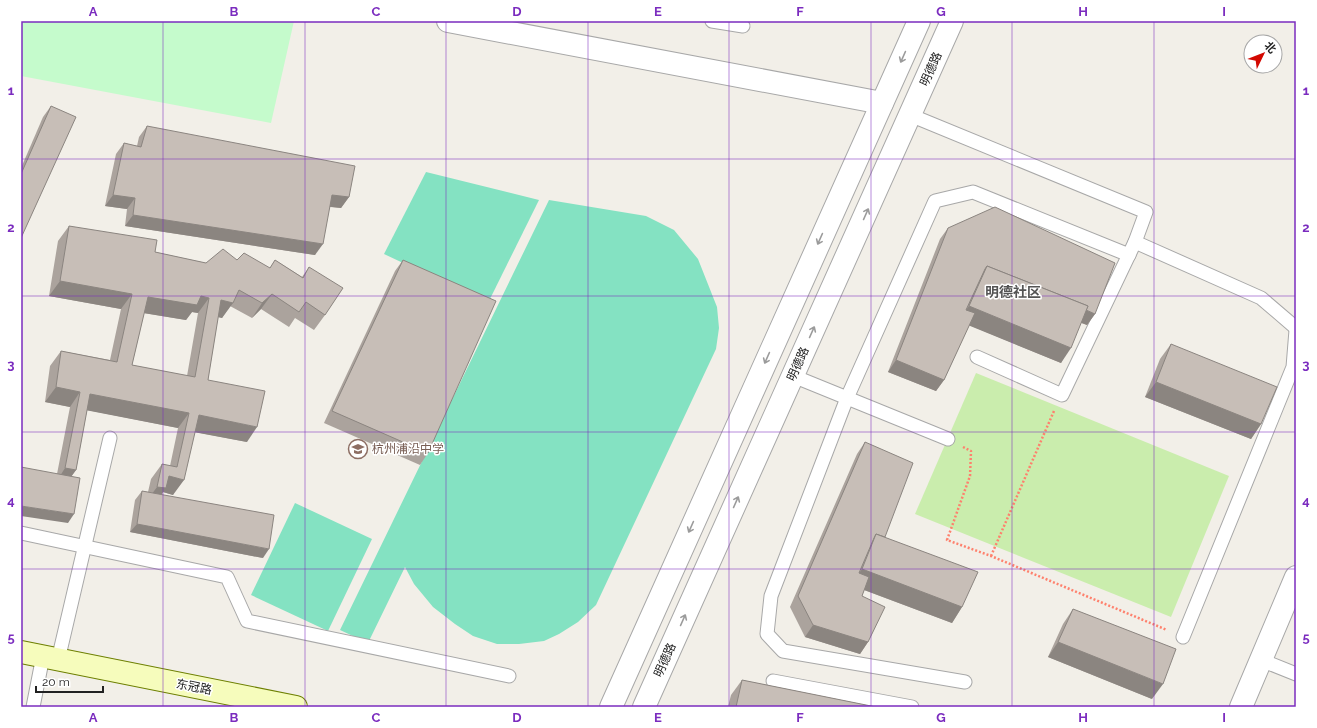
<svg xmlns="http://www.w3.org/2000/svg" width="1317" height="728" font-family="Raleway,'Noto Sans SC',sans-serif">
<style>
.grass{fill:#caedad}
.park{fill:#c5fbcc}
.pitch{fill:#84e2c2}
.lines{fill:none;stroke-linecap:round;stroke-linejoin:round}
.service-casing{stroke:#a8a8a8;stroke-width:15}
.minor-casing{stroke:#a8a8a8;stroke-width:24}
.tertiary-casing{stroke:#a8a8a8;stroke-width:24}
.secondary-casing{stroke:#6d7f01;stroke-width:24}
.path{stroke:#fe816d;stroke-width:2.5;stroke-dasharray:2 2;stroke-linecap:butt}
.service{stroke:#fff;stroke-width:13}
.minor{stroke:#fff;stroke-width:22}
.tertiary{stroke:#fff;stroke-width:22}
.secondary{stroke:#f6fcbc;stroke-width:22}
.wall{fill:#aba39d;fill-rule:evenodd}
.shaded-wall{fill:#8b8580}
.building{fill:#c7beb7;stroke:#8b8580;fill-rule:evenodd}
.oneway{stroke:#9b9b9b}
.grid{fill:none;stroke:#7b2cbf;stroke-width:1;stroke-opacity:0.55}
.labels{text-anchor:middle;stroke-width:3;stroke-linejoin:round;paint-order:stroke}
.street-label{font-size:12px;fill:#212121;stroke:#fff}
.education-label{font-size:12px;fill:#785e54;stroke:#fff;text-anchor:start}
.quarter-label{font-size:14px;font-weight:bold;fill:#545454;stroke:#fff}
.neatline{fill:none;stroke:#7b2cbf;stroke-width:1.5}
.grid-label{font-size:13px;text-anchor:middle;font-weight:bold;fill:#7b2cbf}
</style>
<rect width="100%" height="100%" fill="#f2efe8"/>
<path class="grass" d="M976,373L1229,476L1171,617L915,514Z"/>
<path class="park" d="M21,21H294L271,123L21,76Z"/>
<g class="pitch">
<path d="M426,172L539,200L488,303L384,254Z"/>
<path d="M549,200L646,216L674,230L698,259L717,307L719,328L716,349L596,605L578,622L559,634L544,641L519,644H497L473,636L455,624L433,607L414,584L405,567L368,643L340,630Z"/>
<path d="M295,503L372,539L328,631L251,595Z"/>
</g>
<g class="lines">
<defs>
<g id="service">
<path d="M712,21L743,26"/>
<path d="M910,115L1146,212L1135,242L1062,395L977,357"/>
<path d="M1135,242L1261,298L1296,328"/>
<path d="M793,376L948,439"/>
<path d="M21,533L227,577L247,621L509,676"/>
<path d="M1183,637L1293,367L1296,330"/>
<path d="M58,660L110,438"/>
<path d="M1261,660L1296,674"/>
<path d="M773,681L912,707"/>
<path d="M965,682L783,651L767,634L771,596L847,398L935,201L973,192L1129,255"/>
<path d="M33,707L43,656"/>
</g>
<g id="minor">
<path d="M448,21L882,103"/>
<path d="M1241,707L1296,577"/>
</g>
<g id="tertiary">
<path d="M611,707L919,21"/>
<path d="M644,707L952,21"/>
</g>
<path id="secondary" d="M21,652L296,707"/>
</defs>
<use href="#service" class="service-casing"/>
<use href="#minor" class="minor-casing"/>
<use href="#tertiary" class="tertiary-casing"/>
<use href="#secondary" class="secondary-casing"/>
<g class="path">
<path d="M963,447L971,451L970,476L947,540L991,556L1167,630"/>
<path d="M991,556L1054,411"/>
</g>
<use href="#service" class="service"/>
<use href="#minor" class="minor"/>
<use href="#tertiary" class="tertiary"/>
<use href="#secondary" class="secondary"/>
</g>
<g class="wall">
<path d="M51,106L21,238V168L43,117Z"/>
<path d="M147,126L349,197L341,208L330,207L315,255L125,226L127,209L105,206L116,154L124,143L137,146L139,137Z"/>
<path d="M69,226L155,252L206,263L237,260L270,268L275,260L302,277L309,267L325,315L314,330L295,318L289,327L261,309L252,318L230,306L222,318L218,317L208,380L247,442L195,432L173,495L163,492L162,495L263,558L130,532L135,500L142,491L148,492L151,479L162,464L170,466L178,428L87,410L76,470L71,477L68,523L57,474L70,407L45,402L50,366L61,351L110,360L121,309L49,296L58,241ZM192,312L198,313L187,376L132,365L144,313L186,320Z"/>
<path d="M948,228L1095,314L1087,325L1081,323L1061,363L969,325L944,380L936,391L888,372L940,239Z"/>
<path d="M403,260L428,453L420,465L324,423L395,271Z"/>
<path d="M1171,344L1261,424L1251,439L1145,397L1160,359Z"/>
<path d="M865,442L885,537L962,607L952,623L864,590L862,596L868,642L860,654L805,637L790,607L857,454Z"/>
<path d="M1073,609L1152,699L1048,657L1063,624Z"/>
<path d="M742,680L876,707H728L731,695Z"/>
</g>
<g class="shaded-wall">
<path d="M113,195L135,198L127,209L105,206Z"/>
<path d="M332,195L349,197L341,208L324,206Z"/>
<path d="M133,215L323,244L315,255L125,226Z"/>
<path d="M985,270L1095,314L1087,325L980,282Z"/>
<path d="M60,281L132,294L121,309L49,296Z"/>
<path d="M272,294L261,309L252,318L262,303Z"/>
<path d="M201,296L209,298L198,313L192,312L186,320L137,312L148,297Z"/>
<path d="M221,300L233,303L222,318L210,315Z"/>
<path d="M969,306L1071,348L1061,363L958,321Z"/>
<path d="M896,360L944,380L936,391L888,372Z"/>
<path d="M1156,382L1261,424L1251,439L1145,397Z"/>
<path d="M56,387L80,392L70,407L45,402Z"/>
<path d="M90,394L189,413L178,428L80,409Z"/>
<path d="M199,415L257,427L247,442L188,431Z"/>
<path d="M65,468L76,470L65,485L55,484Z"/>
<path d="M169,476L184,480L173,495L163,492L156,504L146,502L157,487Z"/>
<path d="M21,506L74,514L68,523L21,516Z"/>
<path d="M137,524L269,549L263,558L130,532Z"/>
<path d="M862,569L962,607L952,623L851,585Z"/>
<path d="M813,625L868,642L860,654L805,637Z"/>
<path d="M1058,642L1163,684L1152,699L1048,657Z"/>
</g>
<g class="building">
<path d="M51,106L76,117L21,238V174Z"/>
<path d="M147,126L355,166L349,197L332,195L323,244L133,215L135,198L113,195L124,143L141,147Z"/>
<path d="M995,207L1115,263L1095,314L1086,310L1088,306L987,266L985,269L966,310L975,313L944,380L896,360L948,228Z"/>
<path d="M69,226L157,240L155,252L206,263L223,249L237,260L244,253L270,268L275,260L303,278L309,267L343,288L325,315L306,302L299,312L272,294L262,303L239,290L233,303L221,300L208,380L265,391L257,427L199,415L184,480L169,476L166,488L157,487L162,464L177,467L189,413L90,394L76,470L65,468L80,392L56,387L61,351L117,362L132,294L60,281ZM201,296L209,298L195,377L132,365L148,297L197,305Z"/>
<path d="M403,260L496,301L428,453L332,411Z"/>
<path d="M987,266L1088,306L1071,348L969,306Z"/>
<path d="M1171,344L1277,387L1261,424L1156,382Z"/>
<path d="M865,442L913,463L885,537L876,534L874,538L859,573L869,577L862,596L885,607L868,642L813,625L798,596Z"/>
<path d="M21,467L80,478L74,514L21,506Z"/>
<path d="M142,491L274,515L269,549L137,524Z"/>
<path d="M876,534L978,572L962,607L862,569Z"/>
<path d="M1073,609L1176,649L1163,684L1058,642Z"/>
<path d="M742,680L876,707H736Z"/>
</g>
<defs><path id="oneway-shaft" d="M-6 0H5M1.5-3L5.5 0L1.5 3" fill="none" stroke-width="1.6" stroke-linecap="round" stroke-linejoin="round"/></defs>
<g class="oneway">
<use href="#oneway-shaft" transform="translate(903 57) rotate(114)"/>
<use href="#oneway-shaft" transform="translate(866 214) rotate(-66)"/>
<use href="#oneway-shaft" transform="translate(820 239) rotate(114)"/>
<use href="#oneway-shaft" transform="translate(812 332) rotate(-66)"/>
<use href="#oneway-shaft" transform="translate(767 358) rotate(114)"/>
<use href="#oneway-shaft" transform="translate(736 502) rotate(-66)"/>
<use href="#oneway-shaft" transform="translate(691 527) rotate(114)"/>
<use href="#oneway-shaft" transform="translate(683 620) rotate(-66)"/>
</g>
<path class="grid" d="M163,21V707M305,21V707M446,21V707M588,21V707M729,21V707M871,21V707M1012,21V707M1154,21V707M21,159H1296M21,296H1296M21,432H1296M21,569H1296"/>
<defs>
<symbol id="school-ring" viewBox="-11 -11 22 22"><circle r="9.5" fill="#fff" stroke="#8d6e63" stroke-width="1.5"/><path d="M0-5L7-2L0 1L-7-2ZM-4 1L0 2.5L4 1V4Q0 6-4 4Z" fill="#8d6e63"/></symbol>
</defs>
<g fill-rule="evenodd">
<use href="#school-ring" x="347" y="438" width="22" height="22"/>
</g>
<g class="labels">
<g class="street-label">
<text transform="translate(931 69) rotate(-66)" y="4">明德路</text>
<text transform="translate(798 364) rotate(-66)" y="4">明德路</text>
<text transform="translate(665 660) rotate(-66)" y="4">明德路</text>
<text transform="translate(194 687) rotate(11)" y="4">东冠路</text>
</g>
<g class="education-label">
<text x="372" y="453">杭州浦沿中学</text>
</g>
<g class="quarter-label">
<text x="1013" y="297">明德社区</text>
</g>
</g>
<rect width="1317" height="728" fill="none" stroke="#ffffff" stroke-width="44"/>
<g transform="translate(1263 54) rotate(47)"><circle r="19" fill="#ffffff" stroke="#a6a6a6"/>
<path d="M0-3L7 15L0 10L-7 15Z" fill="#d30800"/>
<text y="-6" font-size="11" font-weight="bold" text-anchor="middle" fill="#212121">北</text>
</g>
<path d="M36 686v6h67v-6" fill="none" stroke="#212121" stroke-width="2"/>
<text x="42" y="686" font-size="12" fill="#212121" stroke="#ffffff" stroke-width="3" paint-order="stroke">20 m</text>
<rect x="22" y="22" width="1273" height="684" class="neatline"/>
<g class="grid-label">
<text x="93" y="16">A</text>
<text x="234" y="16">B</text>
<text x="376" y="16">C</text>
<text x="517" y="16">D</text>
<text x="658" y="16">E</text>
<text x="800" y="16">F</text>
<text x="941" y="16">G</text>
<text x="1083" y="16">H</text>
<text x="1224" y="16">I</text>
<text x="11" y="95">1</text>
<text x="1306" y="95">1</text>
<text x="11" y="232">2</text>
<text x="1306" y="232">2</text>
<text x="11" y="369">3</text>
<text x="1306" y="369">3</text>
<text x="11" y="505">4</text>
<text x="1306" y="505">4</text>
<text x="11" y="642">5</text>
<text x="1306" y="642">5</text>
<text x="93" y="722">A</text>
<text x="234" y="722">B</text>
<text x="376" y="722">C</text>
<text x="517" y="722">D</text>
<text x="658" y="722">E</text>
<text x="800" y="722">F</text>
<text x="941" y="722">G</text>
<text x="1083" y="722">H</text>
<text x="1224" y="722">I</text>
</g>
</svg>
